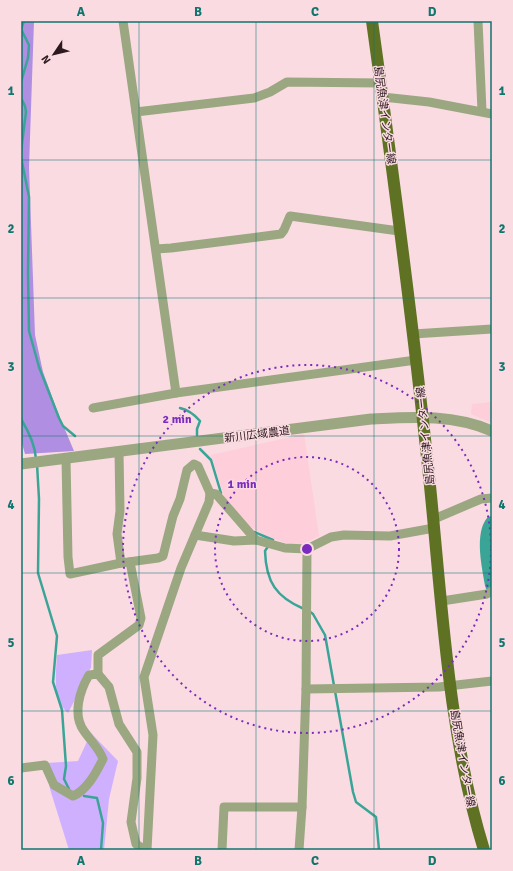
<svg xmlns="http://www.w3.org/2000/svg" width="513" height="871" font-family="Signika,'Noto Sans JP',sans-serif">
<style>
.built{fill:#feceda}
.green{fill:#cfb0ff}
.forest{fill:#b08ee2}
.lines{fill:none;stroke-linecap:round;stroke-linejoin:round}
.stream{stroke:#3aa596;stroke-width:2.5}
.river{stroke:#3aa596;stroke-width:14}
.minor{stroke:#9ba780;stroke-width:9}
.tertiary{stroke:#9ba780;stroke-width:11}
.primary{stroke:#5f7224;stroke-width:12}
.grid{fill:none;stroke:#0f766e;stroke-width:1;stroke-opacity:0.55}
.ring{fill:none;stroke:#7b2cbf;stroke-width:2;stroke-dasharray:2 4}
.labels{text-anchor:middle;stroke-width:3;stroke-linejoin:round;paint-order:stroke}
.street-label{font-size:11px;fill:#2c1a1f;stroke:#fadbe2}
.centre{fill:#7b2cbf;stroke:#fadbe2;stroke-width:2}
.ring-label{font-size:12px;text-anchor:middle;font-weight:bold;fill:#7b2cbf;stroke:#fadbe2;stroke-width:3;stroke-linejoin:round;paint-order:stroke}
.neatline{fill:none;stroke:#0f766e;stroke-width:1.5}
.grid-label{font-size:13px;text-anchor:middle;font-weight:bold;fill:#0f766e}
</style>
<rect width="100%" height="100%" fill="#fadbe2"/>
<g class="built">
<path d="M492,402V423L471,414L472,404Z"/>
<path d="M304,434L319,536L306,543L292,545L266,536L244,523L225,498L211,455Z"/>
</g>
<g class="green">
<path d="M92,650L91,668L82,679L77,696L68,713C52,699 56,674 57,655Z"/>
<path d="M91,733L118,761L109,799L104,850H69L50,789L46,763L78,761Z"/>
</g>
<path class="forest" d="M21,21H34L29,167L35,335L43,372L58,413L74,451L25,454L21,440Z"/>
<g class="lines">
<g class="stream">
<path d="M21,29L29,45L28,58L21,82"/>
<path d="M21,29L24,21"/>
<path d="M21,98L25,106L26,112L21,151"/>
<path d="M21,157L29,197L28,273L29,331L39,367L59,418L63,426L75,436"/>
<path d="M180,408C189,410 194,414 200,421L197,429V435"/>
<path d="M21,419C29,432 35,444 36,459"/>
<path d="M200,449L211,460L221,493"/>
<path d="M37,464L39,499L38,573L57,636L53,682L62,710L66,766L64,779L69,789"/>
<path d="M254,532L273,540L272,542"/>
<path d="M269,545L265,551C266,582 276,597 304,609"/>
<path d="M309,611L313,614L325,635L353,792L356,802L376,817L379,850"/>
<path d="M84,796L97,798L103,823L101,850"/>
</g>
<path class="river" d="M492,523C482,536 489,569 492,585"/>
<g class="minor">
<path d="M123,21L176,393L416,360"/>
<path d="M478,21L482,111"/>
<path d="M383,97L429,102L492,114"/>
<path d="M136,112L254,98L270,92L287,82L380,83"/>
<path d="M156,249L171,248L281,234L284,230L290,216L399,231"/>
<path d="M413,334L492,329"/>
<path d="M93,408L176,393"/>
<path d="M66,459L68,557L70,574L121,563L117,534L120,511L119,452"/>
<path d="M434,519L481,499L492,498"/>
<path d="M434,528L390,536L344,535L331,537L307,549L306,689L439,687L492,681"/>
<path d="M195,535L234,541L256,540L285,548L307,549"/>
<path d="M121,563L158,558L163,556L173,516L180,499L187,470L194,464L198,466L210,493"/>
<path d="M442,601L487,594L492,591"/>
<path d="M98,674V655L139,625L141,618L130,562"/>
<path d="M21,768L45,765L54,785L73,796C87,790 96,773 103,759C99,748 90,740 84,731C72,715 80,690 89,675L98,674L109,687L119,724L137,752V778L131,822L136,844L145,850"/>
<path d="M147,850L153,735L144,677L181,568L209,502L210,493L216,494L256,540"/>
<path d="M222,850L224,807H302L306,689"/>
<path d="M299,850L302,807"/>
</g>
<path class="tertiary" d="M21,464L371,419C412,417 453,414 492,431"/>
<path class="primary" d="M372,21C393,172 413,324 429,476C442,600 447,730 484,850"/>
</g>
<path class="grid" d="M139,21V850M256,21V850M374,21V850M21,160H492M21,298H492M21,436H492M21,573H492M21,711H492"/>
<g class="ring">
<circle cx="307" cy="549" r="92"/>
<circle cx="307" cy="549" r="184"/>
</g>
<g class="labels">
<g class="street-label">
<text transform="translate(385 115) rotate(82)" y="4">島尻魚津インター線</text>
<text transform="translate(257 434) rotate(-7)" y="4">新川広域農道</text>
<text transform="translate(425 436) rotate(-96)" y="4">島尻魚津インター線</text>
<text transform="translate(463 758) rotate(80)" y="4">島尻魚津インター線</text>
</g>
</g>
<circle cx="307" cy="549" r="6" class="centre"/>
<g class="ring-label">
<text x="177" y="423">2 min</text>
<text x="242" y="488">1 min</text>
</g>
<rect width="513" height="871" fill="none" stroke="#fadbe2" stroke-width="44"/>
<g transform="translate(54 54) rotate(235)" stroke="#fadbe2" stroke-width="3" paint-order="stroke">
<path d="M0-3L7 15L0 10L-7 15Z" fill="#2c1a1f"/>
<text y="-6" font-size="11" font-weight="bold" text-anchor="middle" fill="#2c1a1f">N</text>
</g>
<rect x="22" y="22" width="469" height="827" class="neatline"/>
<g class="grid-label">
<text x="81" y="16">A</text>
<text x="198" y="16">B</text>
<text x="315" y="16">C</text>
<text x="432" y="16">D</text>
<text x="11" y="95">1</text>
<text x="502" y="95">1</text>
<text x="11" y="233">2</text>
<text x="502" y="233">2</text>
<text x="11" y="371">3</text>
<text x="502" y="371">3</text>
<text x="11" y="509">4</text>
<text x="502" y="509">4</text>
<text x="11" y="647">5</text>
<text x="502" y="647">5</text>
<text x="11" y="785">6</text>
<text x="502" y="785">6</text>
<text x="81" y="865">A</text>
<text x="198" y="865">B</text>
<text x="315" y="865">C</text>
<text x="432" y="865">D</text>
</g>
</svg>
